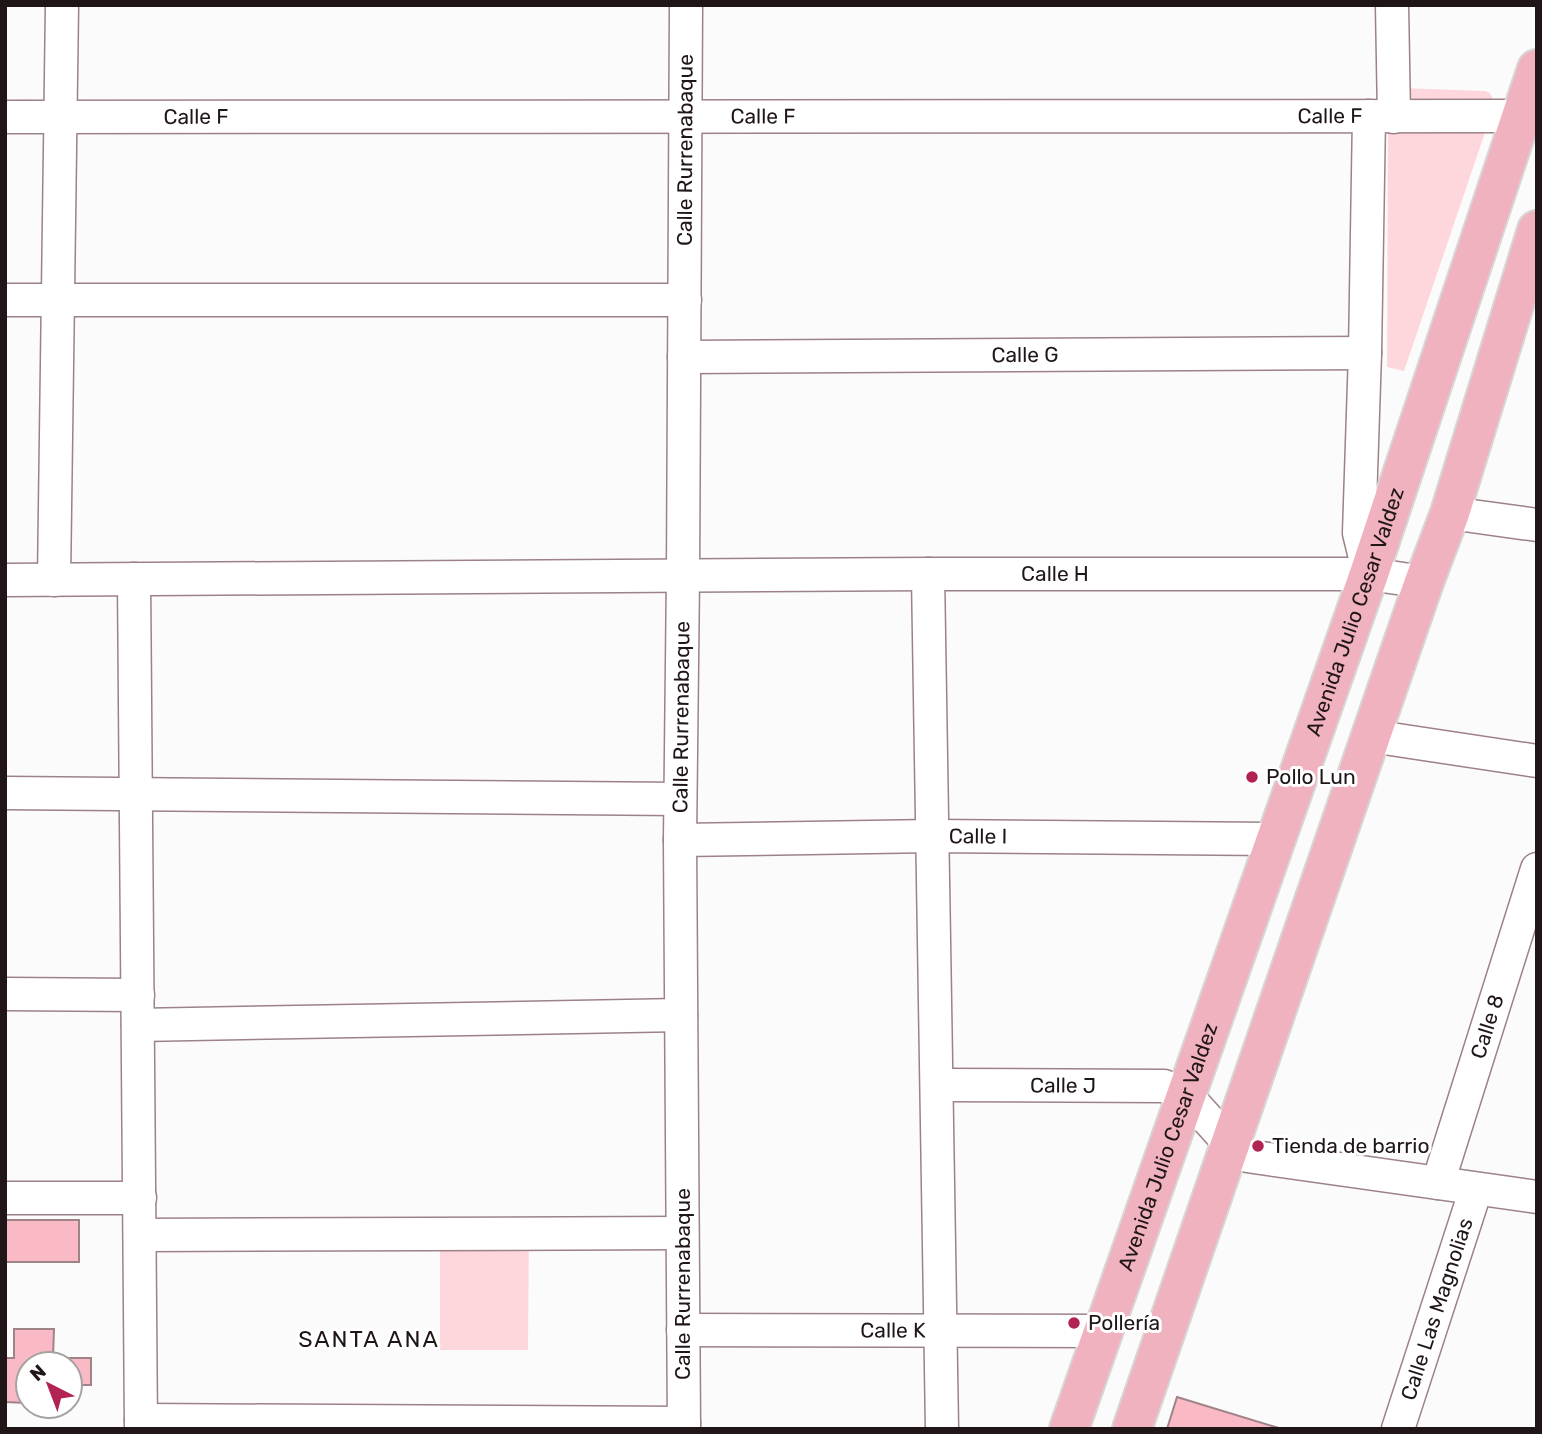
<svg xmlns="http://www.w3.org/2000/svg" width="1542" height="1434" font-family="Rubik,sans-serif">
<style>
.green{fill:#fed7dd}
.building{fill:#f9bac5;stroke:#9e8387;stroke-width:2}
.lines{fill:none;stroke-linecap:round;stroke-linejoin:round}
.minor-casing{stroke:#9c8286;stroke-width:35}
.major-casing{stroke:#d7d5d5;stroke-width:42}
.minor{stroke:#fff;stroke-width:32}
.major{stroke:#f1b2bf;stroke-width:38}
.poi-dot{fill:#b22252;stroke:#fff;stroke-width:2.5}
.labels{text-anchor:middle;stroke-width:6;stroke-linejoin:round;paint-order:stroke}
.street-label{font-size:21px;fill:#201617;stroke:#fff}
.poi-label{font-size:21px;fill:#201617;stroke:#fff;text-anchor:start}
.neighbourhood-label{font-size:23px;letter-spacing:2px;fill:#201617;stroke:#fff}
</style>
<rect width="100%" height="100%" fill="#fbfbfb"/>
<g class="green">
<path d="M1401,88L1485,91L1490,93L1495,103L1404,371L1387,367L1388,106Z"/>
<path d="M440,1225H529L528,1350H440Z"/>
</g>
<g class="building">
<rect x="5" y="1220" width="74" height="42"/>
<path d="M14,1329H54L53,1358H91V1385H70V1364H28V1403L5,1402V1358H14Z"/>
<path d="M1177,1397L1282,1429H1167Z"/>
</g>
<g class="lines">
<defs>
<g id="minor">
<path d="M1392,5L1394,117"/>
<path id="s1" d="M5,117L1521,116"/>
<path d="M5,300H685"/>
<path id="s2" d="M684,357L1365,353"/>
<path d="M1450,513L1537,525"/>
<path d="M928,574L942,1429"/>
<path d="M1369,574L1359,533L1365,353L1369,116"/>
<path d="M134,579L141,1429"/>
<path id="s3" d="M5,580L928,574H1369L1424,582"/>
<path d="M54,580L62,5"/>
<path d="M1371,736L1537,761"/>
<path d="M5,793L680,799"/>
<path id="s4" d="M680,840L933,836L1276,839"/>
<path d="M5,994L138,995"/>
<path d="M138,1025L681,1015"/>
<path id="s5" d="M937,1085L1164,1086L1186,1095L1230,1144L1247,1156L1537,1197"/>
<path id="s6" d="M1438,1183L1537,869"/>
<path d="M5,1198H140"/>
<path d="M140,1235L682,1233"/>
<path id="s7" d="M683,1330L1103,1331"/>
<path d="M141,1420L684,1423"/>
<path id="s8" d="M684,1429L680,840L683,575L686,5"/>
<path id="s9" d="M1398,1429L1476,1189"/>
</g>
<g id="major">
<path id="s10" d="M1069,1429L1369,574L1537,69"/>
<path d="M1132,1429L1424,582L1450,513L1537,230"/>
</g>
</defs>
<use href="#minor" class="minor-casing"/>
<use href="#major" class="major-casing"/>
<use href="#minor" class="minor"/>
<use href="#major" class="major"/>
</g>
<g class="poi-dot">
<circle cx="1252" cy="777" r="7"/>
<circle cx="1258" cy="1146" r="7"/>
<circle cx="1074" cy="1323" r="7"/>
</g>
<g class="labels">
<g class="street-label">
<text dy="7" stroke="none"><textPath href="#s1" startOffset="191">Calle F</textPath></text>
<text dy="7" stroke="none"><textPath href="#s1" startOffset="758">Calle F</textPath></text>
<text dy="7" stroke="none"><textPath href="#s1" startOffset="1325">Calle F</textPath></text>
<text dy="7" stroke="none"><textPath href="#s8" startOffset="1279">Calle Rurrenabaque</textPath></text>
<text dy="7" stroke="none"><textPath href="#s2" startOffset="341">Calle G</textPath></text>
<text dy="7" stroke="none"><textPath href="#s3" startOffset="1050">Calle H</textPath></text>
<text dy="7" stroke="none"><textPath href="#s10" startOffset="866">Avenida Julio Cesar Valdez</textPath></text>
<text dy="7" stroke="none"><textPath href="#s8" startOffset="712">Calle Rurrenabaque</textPath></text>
<text dy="7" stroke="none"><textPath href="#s4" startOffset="298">Calle I</textPath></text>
<text dy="7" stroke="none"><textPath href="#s6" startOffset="164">Calle 8</textPath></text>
<text dy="7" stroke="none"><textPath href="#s5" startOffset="126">Calle J</textPath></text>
<text dy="7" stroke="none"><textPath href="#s10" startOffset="299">Avenida Julio Cesar Valdez</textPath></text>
<text transform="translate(683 1284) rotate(-90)" y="7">Calle Rurrenabaque</text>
<text dy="7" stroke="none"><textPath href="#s9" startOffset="126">Calle Las Magnolias</textPath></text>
<text dy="7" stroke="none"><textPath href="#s7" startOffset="210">Calle K</textPath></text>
</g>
<g class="poi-label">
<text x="1266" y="784">Pollo Lun</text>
<text x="1272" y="1153">Tienda de barrio</text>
<text x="1088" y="1330">Pollería</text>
</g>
<g class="neighbourhood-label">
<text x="369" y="1347">SANTA ANA</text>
</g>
</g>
<rect width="1542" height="1434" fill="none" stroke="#201617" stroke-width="14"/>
<g transform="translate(49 1385) rotate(318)"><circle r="33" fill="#ffffff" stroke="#a6a2a2" stroke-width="2"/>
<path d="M0-5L12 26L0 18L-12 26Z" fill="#b22252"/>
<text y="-10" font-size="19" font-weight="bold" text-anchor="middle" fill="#201617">N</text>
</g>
</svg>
